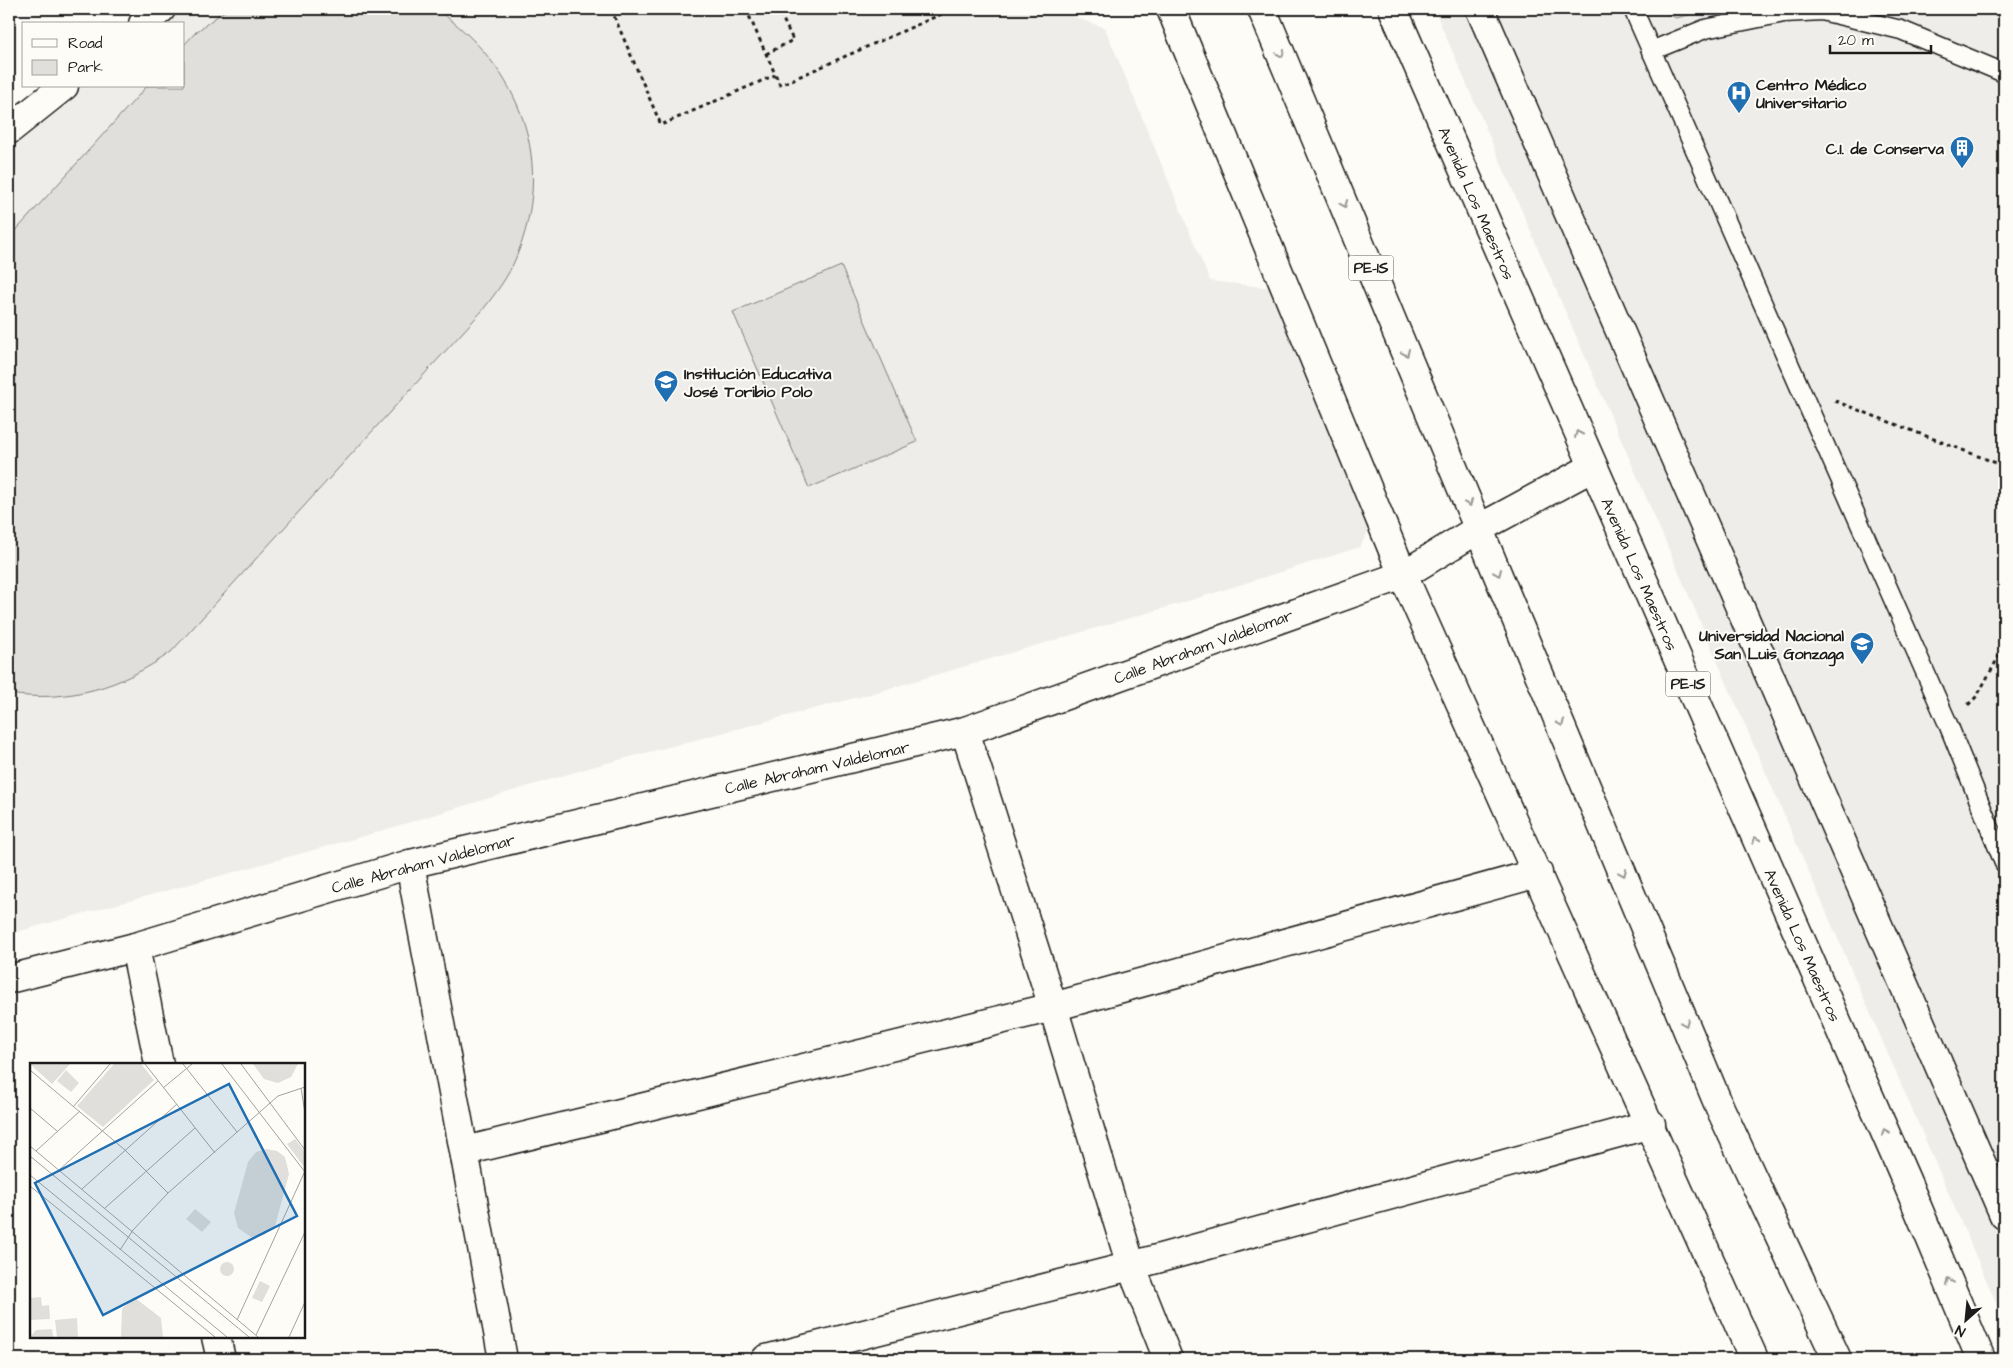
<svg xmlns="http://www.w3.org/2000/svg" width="2013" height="1368" font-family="'Architects Daughter',sans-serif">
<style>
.built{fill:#eeede9}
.green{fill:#e0dfdb;stroke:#7e7e7c}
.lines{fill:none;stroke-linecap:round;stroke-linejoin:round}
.lane-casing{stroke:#1c1c1c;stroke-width:21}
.street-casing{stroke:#1c1c1c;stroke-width:31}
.highway-casing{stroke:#1c1c1c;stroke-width:31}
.path{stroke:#1c1c1c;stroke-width:3;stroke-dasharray:4 4;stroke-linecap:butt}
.lane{stroke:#fdfcf7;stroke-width:18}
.street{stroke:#fdfcf7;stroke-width:28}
.highway{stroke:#fdfcf7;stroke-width:28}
.oneway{stroke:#989794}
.labels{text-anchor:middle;stroke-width:4;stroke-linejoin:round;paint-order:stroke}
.shield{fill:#fdfcf7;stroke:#605f5e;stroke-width:1}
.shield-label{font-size:15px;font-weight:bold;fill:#1c1c1c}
.poi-label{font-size:16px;font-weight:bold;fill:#1c1c1c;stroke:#fdfcf7;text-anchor:start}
.street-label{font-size:16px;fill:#1c1c1c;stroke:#fdfcf7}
.inset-road{fill:none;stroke:#a3a29f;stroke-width:1}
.view{fill:#1f6fb2;fill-opacity:0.15;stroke:#1f6fb2;stroke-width:2.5}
.inset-edge{fill:none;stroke:#1c1c1c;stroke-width:2.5}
</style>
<rect width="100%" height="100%" fill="#fdfcf7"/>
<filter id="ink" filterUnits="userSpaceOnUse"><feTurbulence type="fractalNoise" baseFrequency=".02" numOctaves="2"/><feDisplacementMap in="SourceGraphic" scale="10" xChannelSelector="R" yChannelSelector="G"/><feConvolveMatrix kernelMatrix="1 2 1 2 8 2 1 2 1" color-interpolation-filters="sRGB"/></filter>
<g filter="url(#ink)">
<g class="built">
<path d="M160,9H1064L1066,14L1105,28L1210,281L1273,288L1375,517L1360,547L1185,602L870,694L592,767L364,836L9,934V126L60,86H184V24H141Z"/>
<path d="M1434,9H2004V1321Z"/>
</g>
<g class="green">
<path d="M227,9H436C521,68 557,162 515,260C507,279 494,295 482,311L171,652C122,687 70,703 9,694V238L147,86H184V45L196,32Z"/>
<path d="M1659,9H1714L1676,18Z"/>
<path d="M841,266L917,442L809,488L733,312Z"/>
</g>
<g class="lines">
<defs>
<g id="lane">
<path d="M1633,9L1948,724L2004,863"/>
<path d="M1651,51L1705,29L1784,13L1822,11L1901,30L2004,73"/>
</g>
<g id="street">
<path d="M1171,9L1403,575L1754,1359"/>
<path d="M1480,9L2004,1215"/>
<path d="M143,24L161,9"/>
<path d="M9,130L64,86"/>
<path d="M965,731L1053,1007L1131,1266L1168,1359"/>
<path d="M410,864L503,1359"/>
<path d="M135,947L159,1064"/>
<path d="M9,979L135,947L410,864L965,731L1403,575L1480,528L1593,467"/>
<path d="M465,1151L1053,1007L1538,873"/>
<path d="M216,1337L221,1359"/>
<path d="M766,1359L1131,1266L1651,1124"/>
</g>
<g id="highway">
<path d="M1262,9L1720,1108L1837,1359"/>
<path d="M1393,9L1906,1180L1981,1359"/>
</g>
</defs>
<use href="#lane" class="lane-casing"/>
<use href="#street" class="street-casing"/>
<use href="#highway" class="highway-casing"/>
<g class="path">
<path d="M611,9L661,125L775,75"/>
<path d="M746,9L780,85L953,9"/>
<path d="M766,54L793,40L778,9"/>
<path d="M1835,401L2004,466"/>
<path d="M1968,705L1977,696L2004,647"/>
</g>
<use href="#lane" class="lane"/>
<use href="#street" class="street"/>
<use href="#highway" class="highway"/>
</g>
<defs><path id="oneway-chevron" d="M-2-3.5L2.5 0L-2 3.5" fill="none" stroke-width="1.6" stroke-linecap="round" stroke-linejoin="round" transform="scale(1.25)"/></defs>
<g class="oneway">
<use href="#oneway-chevron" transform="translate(1281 54) rotate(67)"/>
<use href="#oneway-chevron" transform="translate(1344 204) rotate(67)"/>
<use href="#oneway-chevron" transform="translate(1406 353) rotate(67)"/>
<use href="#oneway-chevron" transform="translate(1578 434) rotate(-114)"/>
<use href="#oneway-chevron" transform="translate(1469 503) rotate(67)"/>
<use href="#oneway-chevron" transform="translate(1498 573) rotate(67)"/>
<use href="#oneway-chevron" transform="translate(1561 723) rotate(67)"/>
<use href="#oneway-chevron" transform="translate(1756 840) rotate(-114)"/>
<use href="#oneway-chevron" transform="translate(1623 873) rotate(67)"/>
<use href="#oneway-chevron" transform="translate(1685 1023) rotate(67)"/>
<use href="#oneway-chevron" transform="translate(1885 1132) rotate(-114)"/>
<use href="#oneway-chevron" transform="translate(1949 1282) rotate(-113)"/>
</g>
</g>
<defs>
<symbol id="hospital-pin" viewBox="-11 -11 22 30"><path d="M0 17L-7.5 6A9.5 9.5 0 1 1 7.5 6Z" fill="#1f6fb2" stroke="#fdfcf7"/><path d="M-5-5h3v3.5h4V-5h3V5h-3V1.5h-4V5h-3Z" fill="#fff"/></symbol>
<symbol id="building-pin" viewBox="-11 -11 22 30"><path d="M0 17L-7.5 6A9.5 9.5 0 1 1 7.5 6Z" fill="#1f6fb2" stroke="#fdfcf7"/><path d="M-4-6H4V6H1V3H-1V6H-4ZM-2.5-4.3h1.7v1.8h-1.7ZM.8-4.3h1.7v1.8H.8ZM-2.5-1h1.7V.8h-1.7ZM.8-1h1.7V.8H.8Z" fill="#fff"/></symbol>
<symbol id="school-pin" viewBox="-11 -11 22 30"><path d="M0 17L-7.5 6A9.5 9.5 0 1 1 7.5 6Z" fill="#1f6fb2" stroke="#fdfcf7"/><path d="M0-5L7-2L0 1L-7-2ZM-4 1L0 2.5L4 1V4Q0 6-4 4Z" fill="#fff"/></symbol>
<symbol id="university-pin" viewBox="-11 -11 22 30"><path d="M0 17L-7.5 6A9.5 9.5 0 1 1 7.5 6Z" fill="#1f6fb2" stroke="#fdfcf7"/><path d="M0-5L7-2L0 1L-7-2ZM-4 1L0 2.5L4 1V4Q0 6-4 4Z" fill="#fff"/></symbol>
</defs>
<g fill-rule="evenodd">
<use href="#hospital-pin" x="1725" y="79" width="28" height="38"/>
<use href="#building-pin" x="1948" y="134" width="28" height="38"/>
<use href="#school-pin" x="652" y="368" width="28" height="38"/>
<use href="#university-pin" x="1848" y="630" width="28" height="38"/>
</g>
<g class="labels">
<g class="shield">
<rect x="1348.5" y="255.5" width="45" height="25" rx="4"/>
<rect x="1665.5" y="671.5" width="45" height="25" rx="4"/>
</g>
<g class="shield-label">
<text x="1371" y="273">PE-1S</text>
<text x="1688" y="689">PE-1S</text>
</g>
<g class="poi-label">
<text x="1756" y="90">Centro Médico<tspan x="1756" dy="18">Universitario</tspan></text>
<text x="1944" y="154" text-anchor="end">C.I. de Conserva</text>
<text x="684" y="379">Institución Educativa<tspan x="684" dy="18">José Toribio Polo</tspan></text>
<text x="1844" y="641" text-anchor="end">Universidad Nacional<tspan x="1844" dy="18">San Luis Gonzaga</tspan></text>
</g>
<g class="street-label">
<text transform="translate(1477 203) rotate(66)" y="6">Avenida Los Maestros</text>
<text transform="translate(1640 574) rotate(66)" y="6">Avenida Los Maestros</text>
<text transform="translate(1203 646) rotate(-20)" y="6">Calle Abraham Valdelomar</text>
<text transform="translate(817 767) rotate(-13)" y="6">Calle Abraham Valdelomar</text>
<text transform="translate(423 863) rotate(-15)" y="6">Calle Abraham Valdelomar</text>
<text transform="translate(1803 945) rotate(66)" y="6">Avenida Los Maestros</text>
</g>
</g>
<g transform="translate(30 1063)">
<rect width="275" height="275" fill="#fdfcf7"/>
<path d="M0,1H40L22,21ZM84,1H111L124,17L73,64L47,43ZM223,1H268L261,14L248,20L234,16ZM36,7L49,20L41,29L27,18ZM265,76L275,89V105L257,81ZM236,86L247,88L255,94L259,111L245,163L234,172L221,174L208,165L204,150L218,99L226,89ZM165,146L181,159L172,169L156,156ZM190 206a7 7 0 1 1 14 0a7 7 0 1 1-14 0ZM230,218L240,223L232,239L222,235ZM11,234L12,243L19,242L20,256L0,257V235ZM104,234L131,255L133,274H91L92,246ZM47,255L48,274H27L25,257ZM22,266L23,274H0L6,267Z" fill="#e0dfdb"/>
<path class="inset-road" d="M115,1L185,90M153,1L207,69M192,1L275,109M211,1L275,87M0,7L95,87L138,130M133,25L162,1M271,25L275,50M43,44L80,1M0,45L27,68M0,83L228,274M6,88L50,48M0,93L219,274M29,107L128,18M0,112L197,274M0,123L185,274M52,126L147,41M75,145L165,65M90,187L103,167L138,130L248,33L275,24M207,257L275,108M226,272L275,169M259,274L275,239"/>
<path class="view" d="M199,21L267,153L73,252L5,120Z"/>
<rect width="275" height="275" class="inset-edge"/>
</g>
<rect width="2013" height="1368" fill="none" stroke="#fdfcf7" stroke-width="30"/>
<rect x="15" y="15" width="1983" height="1338" fill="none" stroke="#1c1c1c" stroke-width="2" filter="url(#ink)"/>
<rect x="22" y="22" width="162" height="65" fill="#fdfcf7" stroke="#a3a29f"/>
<rect x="32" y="39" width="25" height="8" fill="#fdfcf7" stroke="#a3a29f"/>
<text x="68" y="48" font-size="15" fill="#1c1c1c">Road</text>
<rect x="32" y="60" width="25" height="15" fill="#e0dfdb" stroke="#a3a29f"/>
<text x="68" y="72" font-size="15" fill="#1c1c1c">Park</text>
<g transform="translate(1966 1320) rotate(207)" stroke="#fdfcf7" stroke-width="4" paint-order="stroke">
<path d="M0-4L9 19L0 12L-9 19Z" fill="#1c1c1c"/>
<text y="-8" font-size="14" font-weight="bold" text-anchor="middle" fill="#1c1c1c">N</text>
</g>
<path d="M1830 45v8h101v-8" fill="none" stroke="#1c1c1c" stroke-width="2.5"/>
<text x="1838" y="45" font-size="15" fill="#1c1c1c" stroke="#fdfcf7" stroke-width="4" paint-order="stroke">20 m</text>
</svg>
